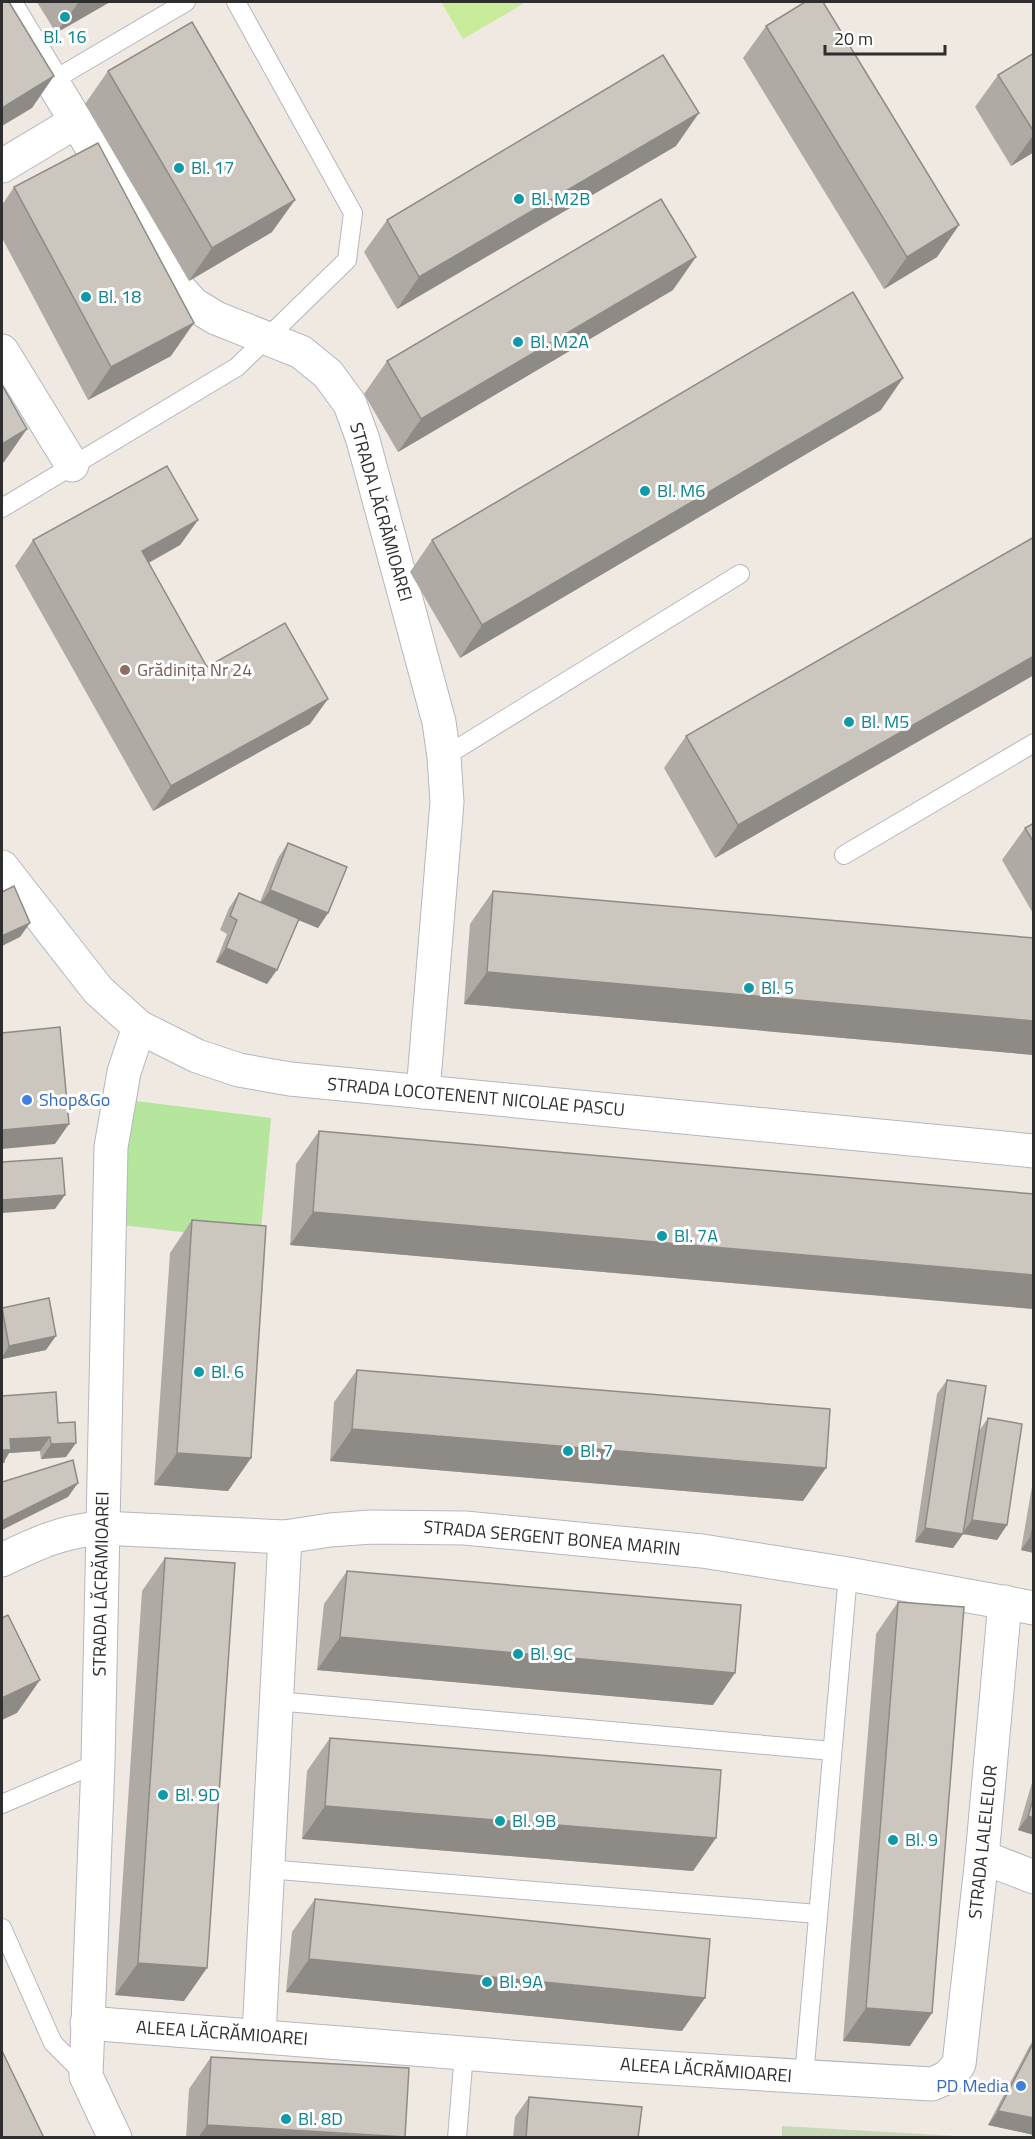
<svg xmlns="http://www.w3.org/2000/svg" width="1035" height="2139" font-family="'Titillium Web',sans-serif">
<style>
.green{fill:#b6e59e}
.cemetery{fill:#c8d9b8}
.pitch{fill:#c9ec9a}
.lines{fill:none;stroke-linecap:round;stroke-linejoin:round}
.lane-casing{stroke:#b4b7c1;stroke-width:20}
.street-casing{stroke:#b4b7c1;stroke-width:35}
.lane{stroke:#fff;stroke-width:18}
.street{stroke:#fff;stroke-width:33}
.wall{fill:#afaba4}
.shaded-wall{fill:#8e8b86}
.building{fill:#cbc7bf;stroke:#8e8b86;stroke-width:1.5}
.culture-dot{fill:#0f9aa8;stroke:#fff;stroke-width:2}
.education-dot{fill:#8d6e63;stroke:#fff;stroke-width:2}
.shop-dot{fill:#3f7fe0;stroke:#fff;stroke-width:2}
.labels{text-anchor:middle;stroke-width:6;stroke-linejoin:round;paint-order:stroke}
.culture-label{font-size:18px;fill:#0d838f;stroke:#fff;text-anchor:start}
.street-label{font-size:18px;fill:#2e2e2e;stroke:#fff}
.education-label{font-size:18px;fill:#785e54;stroke:#fff;text-anchor:start}
.shop-label{font-size:18px;fill:#366cbe;stroke:#fff;text-anchor:start}
</style>
<rect width="100%" height="100%" fill="#efe9e1"/>
<path class="green" d="M128,1100L271,1118L260,1241L121,1225Z"/>
<path class="cemetery" d="M782,2126L974,2137H782Z"/>
<path class="pitch" d="M441,2H526L463,39Z"/>
<g class="lines">
<defs>
<g id="lane">
<path d="M52,81L186,2"/>
<path d="M2,508L237,367L347,260L353,213L236,2"/>
<path d="M444,757L740,574"/>
<path d="M844,855L1034,743"/>
<path d="M276,1701L832,1751"/>
<path d="M2,1804L98,1763"/>
<path d="M267,1869L818,1914"/>
<path d="M2,1928L53,2043L86,2076"/>
<path d="M804,2077L848,1574"/>
<path d="M457,2138L464,2053"/>
</g>
<g id="street">
<path d="M4,2L174,283L193,304L216,318L301,352L328,374L350,404L363,440L439,722L444,757L447,802L423,1092"/>
<path d="M2,166L77,121"/>
<path d="M2,351L72,465"/>
<path d="M2,867L98,990L139,1027L197,1056L239,1070L290,1079L1034,1151"/>
<path d="M2,1560C37,1543 63,1531 102,1528L285,1537L330,1530L371,1527L465,1528L702,1551L848,1574L1034,1608"/>
<path d="M982,1857L1034,1877"/>
<path d="M87,2023C212,2032 337,2043 462,2053C618,2066 775,2075 932,2084L948,2077L959,2064L982,1857L1005,1602"/>
<path d="M259,2035L285,1537"/>
<path d="M115,2138L86,2076L98,1763L111,1147L124,1072L139,1027"/>
</g>
</defs>
<use href="#lane" class="lane-casing"/>
<use href="#street" class="street-casing"/>
<use href="#lane" class="lane"/>
<use href="#street" class="street"/>
</g>
<g class="wall">
<path d="M37,2H110L56,33Z"/>
<path d="M766,26L959,225L937,257L884,289L743,58Z"/>
<path d="M1034,53V152L1011,166L975,107L998,75Z"/>
<path d="M108,71L272,232L189,281L85,104Z"/>
<path d="M676,146L397,309L364,252L387,220Z"/>
<path d="M14,187L171,356L88,400L2,238V205Z"/>
<path d="M673,290L398,452L364,394L387,361Z"/>
<path d="M881,410L460,658L410,572L432,540Z"/>
<path d="M198,520L180,545L149,563L207,667L310,724L153,811L15,566L33,540Z"/>
<path d="M1034,537V675L715,858L664,768L686,736Z"/>
<path d="M1034,823V915L1002,860L1025,828Z"/>
<path d="M288,843L328,913L318,928L298,920L267,984L216,962L227,934L220,930L229,908L239,893L260,902L278,858Z"/>
<path d="M493,891L1034,938V1055L464,1004L470,924Z"/>
<path d="M319,1131L1033,1309L290,1245L296,1164Z"/>
<path d="M192,1220L251,1458L228,1491L154,1485L170,1253Z"/>
<path d="M2,1308L46,1350L2,1359Z"/>
<path d="M357,1370L803,1501L330,1461L334,1402Z"/>
<path d="M947,1380L979,1431L988,1418L1007,1525L997,1540L963,1534L953,1548L915,1542L937,1394Z"/>
<path d="M2,1396L58,1423L66,1457L41,1459L40,1451L9,1453L2,1465Z"/>
<path d="M1034,1475V1553L1021,1550Z"/>
<path d="M165,1558L184,2001L115,1995L142,1591Z"/>
<path d="M347,1571L713,1705L317,1670L324,1604Z"/>
<path d="M898,1602L910,2046L843,2041L876,1634Z"/>
<path d="M330,1738L693,1871L302,1839L307,1771Z"/>
<path d="M1034,1776V1835L1018,1830Z"/>
<path d="M315,1899L682,2031L286,1992L292,1932Z"/>
<path d="M1034,2039V2135L988,2125L1030,2045Z"/>
<path d="M211,2057L405,2138H186L189,2089Z"/>
<path d="M529,2097L638,2138H513L515,2117Z"/>
</g>
<g class="shaded-wall">
<path d="M79,2H110L56,33Z"/>
<path d="M54,76L32,108L2,126V108Z"/>
<path d="M699,113L676,146L397,309L419,277Z"/>
<path d="M1034,134V152L1011,166Z"/>
<path d="M295,200L272,232L189,281L212,248Z"/>
<path d="M959,225L937,257L884,289L907,257Z"/>
<path d="M696,257L673,290L398,452L421,419Z"/>
<path d="M194,323L171,356L88,400L111,367Z"/>
<path d="M903,378L881,410L460,658L482,625Z"/>
<path d="M27,429L4,462L2,463V444Z"/>
<path d="M198,520L180,545L124,576L142,551Z"/>
<path d="M1034,656V675L715,858L738,825Z"/>
<path d="M328,699L310,724L153,811L171,786Z"/>
<path d="M270,890L328,913L318,928L260,904Z"/>
<path d="M30,923L20,937L2,946V936Z"/>
<path d="M226,948L277,970L267,984L216,962Z"/>
<path d="M487,972L1034,1021V1055L464,1004Z"/>
<path d="M69,1124L55,1144L2,1149V1130Z"/>
<path d="M65,1195L55,1209L2,1213V1200Z"/>
<path d="M313,1212L1034,1275V1309L290,1245Z"/>
<path d="M56,1336L46,1350L2,1359V1357L9,1346Z"/>
<path d="M352,1429L826,1468L803,1501L330,1461Z"/>
<path d="M50,1437L40,1451L9,1453L2,1465V1452L10,1439Z"/>
<path d="M76,1443L66,1457L41,1459L51,1444Z"/>
<path d="M177,1453L251,1458L228,1491L154,1485Z"/>
<path d="M78,1483L68,1497L2,1530V1521Z"/>
<path d="M972,1520L1007,1525L997,1540L963,1534L953,1548L915,1542L925,1528L962,1534Z"/>
<path d="M1031,1536L1034,1537V1553L1021,1550Z"/>
<path d="M340,1637L735,1673L713,1705L317,1670Z"/>
<path d="M40,1680L17,1713L2,1720V1698Z"/>
<path d="M325,1806L716,1838L693,1871L302,1839Z"/>
<path d="M1028,1816L1034,1818V1835L1018,1830Z"/>
<path d="M309,1959L705,1998L682,2031L286,1992Z"/>
<path d="M138,1963L207,1968L184,2001L115,1995Z"/>
<path d="M866,2008L932,2013L910,2046L843,2041Z"/>
<path d="M998,2111L1034,2118V2135L988,2125Z"/>
<path d="M207,2125L405,2138H198Z"/>
</g>
<g class="building">
<path d="M2,2H9L54,76L2,108Z"/>
<path d="M805,2H823L959,225L907,257L766,26Z"/>
<path d="M192,22L295,200L212,248L108,71Z"/>
<path d="M1034,53V132L998,75Z"/>
<path d="M663,55L699,113L419,277L387,220Z"/>
<path d="M98,143L194,323L111,367L14,187Z"/>
<path d="M661,199L696,257L421,419L387,361Z"/>
<path d="M853,292L903,378L482,625L432,540Z"/>
<path d="M2,385L27,429L2,444Z"/>
<path d="M167,466L198,520L142,551L207,667L285,623L328,699L171,786L33,540Z"/>
<path d="M1034,537V656L738,825L686,736Z"/>
<path d="M1034,823V843L1025,828Z"/>
<path d="M288,843L347,867L328,913L270,890Z"/>
<path d="M14,886L30,923L2,936V892Z"/>
<path d="M493,891L1034,938V1021L487,972Z"/>
<path d="M239,893L299,919L277,970L226,948L237,920L230,916Z"/>
<path d="M60,1027L69,1124L2,1130V1033Z"/>
<path d="M319,1131L1034,1194V1275L313,1212Z"/>
<path d="M62,1158L65,1195L2,1200V1162Z"/>
<path d="M192,1220L266,1226L251,1458L177,1453Z"/>
<path d="M49,1298L56,1336L9,1346L2,1308Z"/>
<path d="M357,1370L830,1409L826,1468L352,1429Z"/>
<path d="M947,1380L986,1386L963,1534L925,1528Z"/>
<path d="M56,1392L58,1423L75,1422L76,1443L51,1444L50,1437L10,1439L11,1450H3L4,1462H2V1396Z"/>
<path d="M988,1418L1022,1424L1007,1525L972,1520Z"/>
<path d="M73,1460L78,1483L2,1521V1482Z"/>
<path d="M1034,1521V1537L1031,1536Z"/>
<path d="M165,1558L235,1563L207,1968L138,1963Z"/>
<path d="M347,1571L741,1605L735,1673L340,1637Z"/>
<path d="M898,1602L964,1607L932,2013L866,2008Z"/>
<path d="M8,1615L40,1680L2,1698V1618Z"/>
<path d="M330,1738L721,1770L716,1838L325,1806Z"/>
<path d="M1034,1796V1818L1028,1816Z"/>
<path d="M315,1899L710,1939L705,1998L309,1959Z"/>
<path d="M1034,2042V2118L998,2111Z"/>
<path d="M2,2051L44,2138H2Z"/>
<path d="M211,2057L409,2068L405,2137L207,2125Z"/>
<path d="M529,2097L642,2107L638,2138H526Z"/>
</g>
<g class="culture-dot">
<circle cx="65" cy="17" r="6"/>
<circle cx="179" cy="168" r="6"/>
<circle cx="519" cy="199" r="6"/>
<circle cx="86" cy="297" r="6"/>
<circle cx="518" cy="342" r="6"/>
<circle cx="645" cy="491" r="6"/>
<circle cx="849" cy="722" r="6"/>
<circle cx="749" cy="988" r="6"/>
<circle cx="662" cy="1236" r="6"/>
<circle cx="199" cy="1372" r="6"/>
<circle cx="568" cy="1451" r="6"/>
<circle cx="518" cy="1654" r="6"/>
<circle cx="163" cy="1795" r="6"/>
<circle cx="500" cy="1821" r="6"/>
<circle cx="893" cy="1840" r="6"/>
<circle cx="487" cy="1982" r="6"/>
<circle cx="286" cy="2119" r="6"/>
</g>
<circle class="education-dot" cx="125" cy="670" r="6"/>
<g class="shop-dot">
<circle cx="27" cy="1100" r="6"/>
<circle cx="1021" cy="2086" r="6"/>
</g>
<g class="labels">
<g class="culture-label">
<text x="65" y="43" text-anchor="middle">Bl. 16</text>
<text x="191" y="174">Bl. 17</text>
<text x="531" y="205">Bl. M2B</text>
<text x="98" y="303">Bl. 18</text>
<text x="530" y="348">Bl. M2A</text>
<text x="657" y="497">Bl. M6</text>
<text x="861" y="728">Bl. M5</text>
<text x="761" y="994">Bl. 5</text>
<text x="674" y="1242">Bl. 7A</text>
<text x="211" y="1378">Bl. 6</text>
<text x="580" y="1457">Bl. 7</text>
<text x="530" y="1660">Bl. 9C</text>
<text x="175" y="1801">Bl. 9D</text>
<text x="512" y="1827">Bl. 9B</text>
<text x="905" y="1846">Bl. 9</text>
<text x="499" y="1988">Bl. 9A</text>
<text x="298" y="2125">Bl. 8D</text>
</g>
<g class="street-label">
<text transform="translate(381 512) rotate(74)" y="6">STRADA LĂCRĂMIOAREI</text>
<text transform="translate(476 1097) rotate(5)" y="6">STRADA LOCOTENENT NICOLAE PASCU</text>
<text transform="translate(552 1538) rotate(5)" y="6">STRADA SERGENT BONEA MARIN</text>
<text transform="translate(101 1584) rotate(-89)" y="6">STRADA LĂCRĂMIOAREI</text>
<text transform="translate(983 1842) rotate(-84)" y="6">STRADA LALELELOR</text>
<text transform="translate(222 2033) rotate(4)" y="6">ALEEA LĂCRĂMIOAREI</text>
<text transform="translate(706 2070) rotate(4)" y="6">ALEEA LĂCRĂMIOAREI</text>
</g>
<g class="education-label">
<text x="137" y="676">Grădinița Nr 24</text>
</g>
<g class="shop-label">
<text x="39" y="1106">Shop&amp;Go</text>
<text x="1009" y="2092" text-anchor="end">PD Media</text>
</g>
</g>
<rect width="1035" height="2139" fill="none" stroke="#2e2e2e" stroke-width="6"/>
<path d="M825 45v9h120v-9" fill="none" stroke="#2e2e2e" stroke-width="3"/>
<text x="834" y="45" font-size="18" fill="#2e2e2e" stroke="#ffffff" stroke-width="4.5" paint-order="stroke">20 m</text>
</svg>
